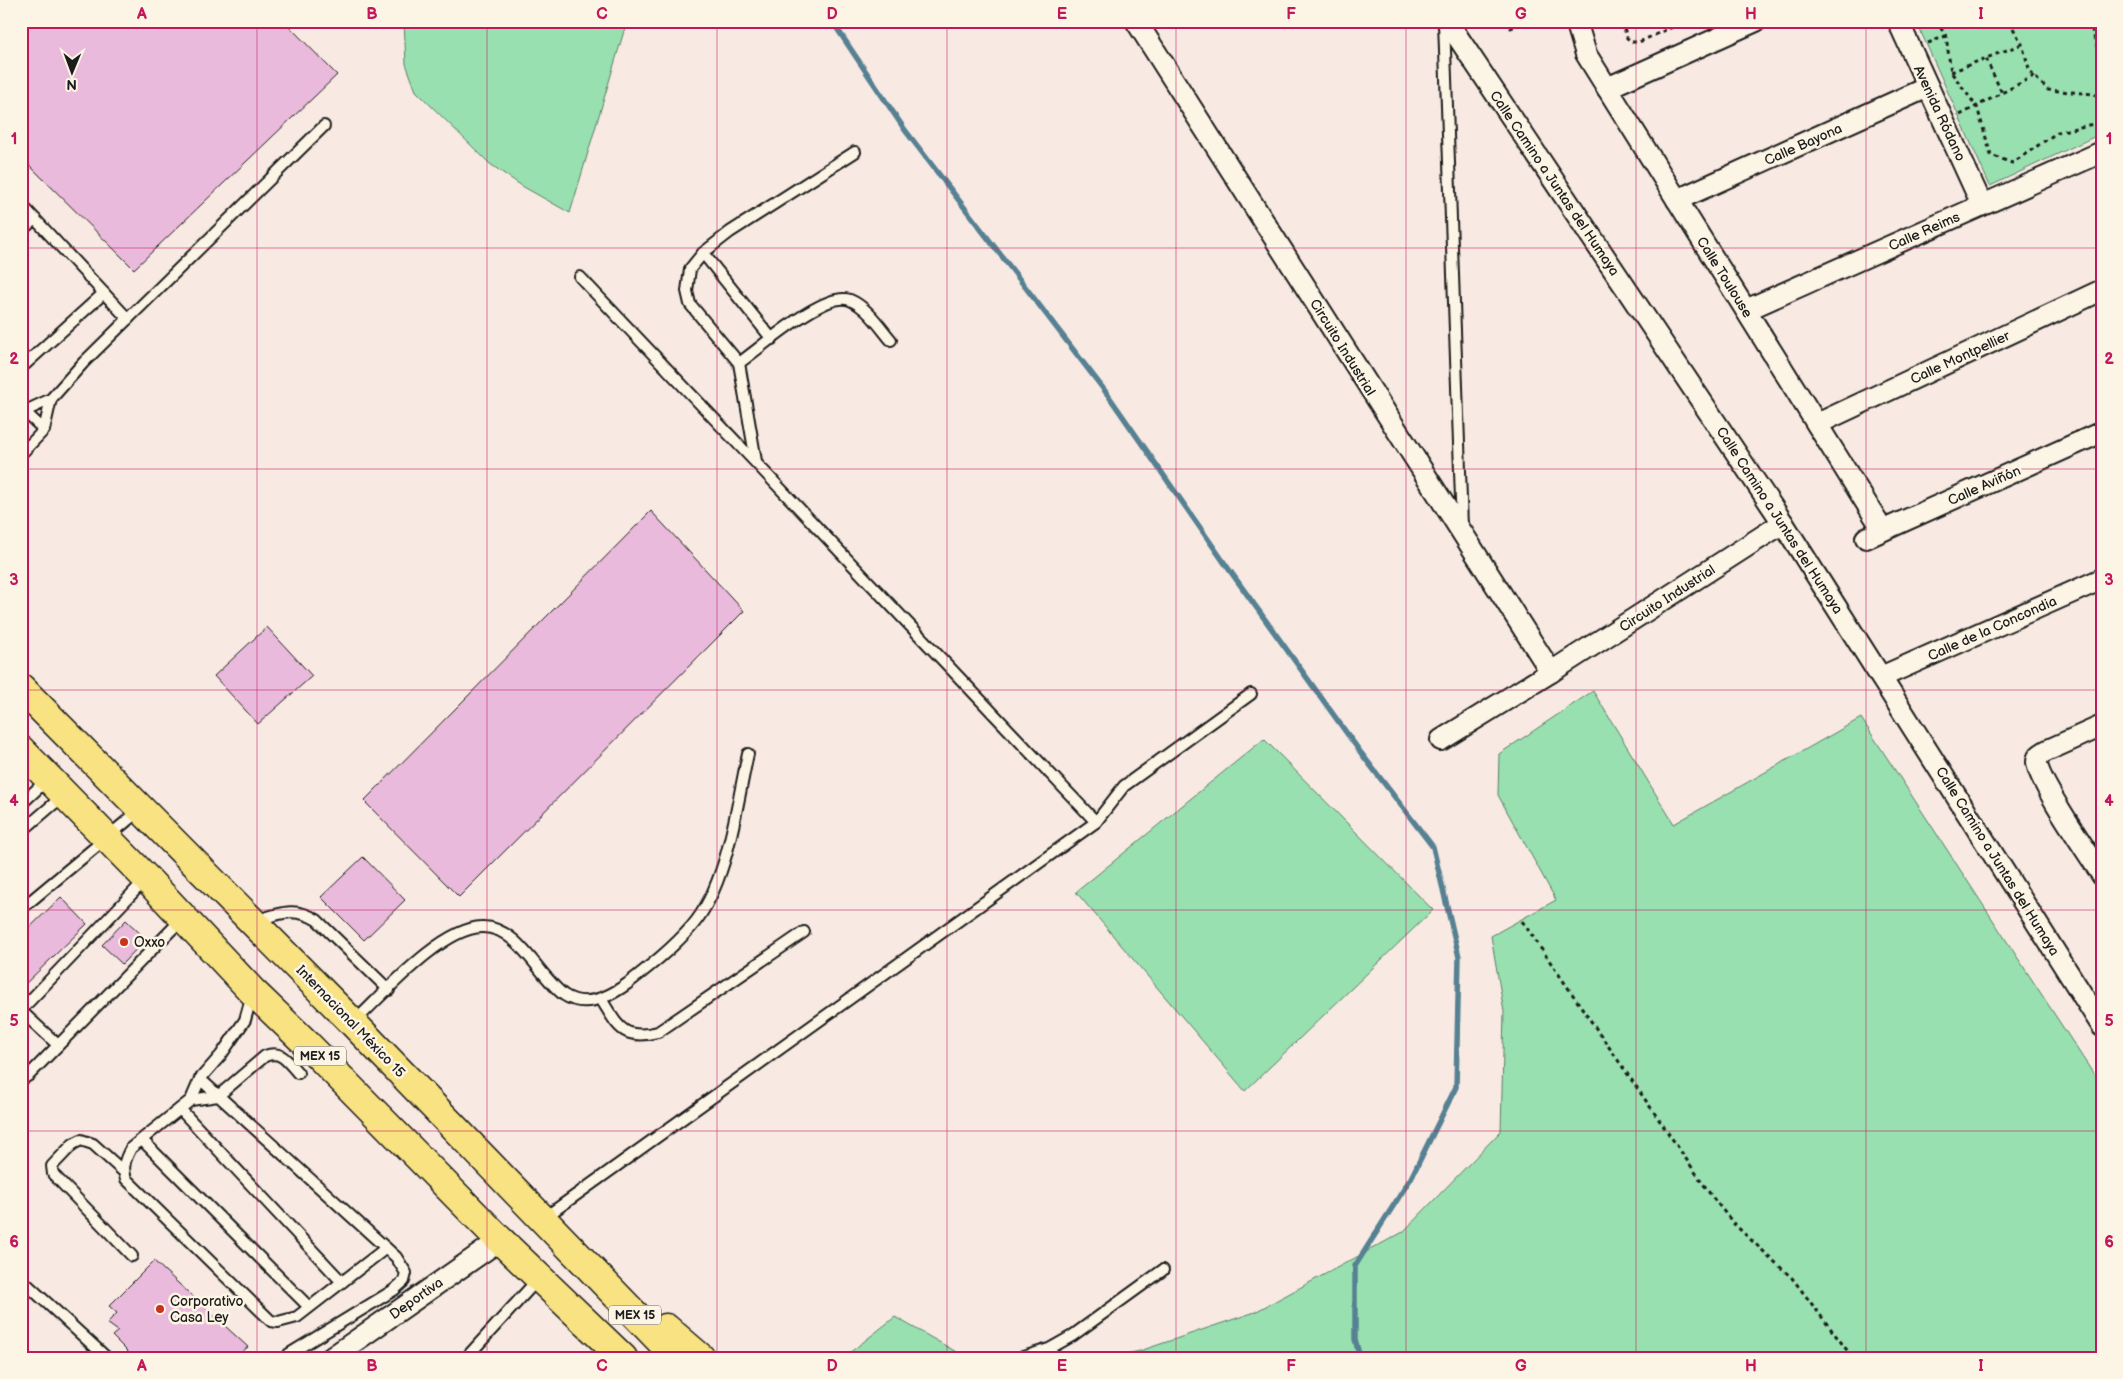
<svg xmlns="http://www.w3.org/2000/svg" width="2123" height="1379" font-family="'Balsamiq Sans',sans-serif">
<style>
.green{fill:#98e0af;stroke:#5a7e66}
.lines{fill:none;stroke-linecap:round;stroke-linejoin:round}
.stream{stroke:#578192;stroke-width:5.5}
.building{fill:#e9badb;stroke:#1c1c1c}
.service-casing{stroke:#1c1c1c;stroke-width:14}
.minor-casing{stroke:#1c1c1c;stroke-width:24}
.primary-casing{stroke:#1c1c1c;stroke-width:31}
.path{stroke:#1c1c1c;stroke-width:3;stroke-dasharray:4 4;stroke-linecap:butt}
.service{stroke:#fcf5e5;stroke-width:10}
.minor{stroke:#fcf5e5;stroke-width:20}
.primary{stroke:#f8e281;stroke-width:28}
.grid{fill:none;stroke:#c2185b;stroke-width:1;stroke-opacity:0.55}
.poi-dot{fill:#c8321e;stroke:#fcf5e5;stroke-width:2}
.labels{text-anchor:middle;stroke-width:5;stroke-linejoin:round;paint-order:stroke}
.shield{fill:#fcf5e5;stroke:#5f5d58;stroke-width:1}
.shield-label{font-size:12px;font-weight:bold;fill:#1c1c1c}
.street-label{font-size:14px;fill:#1c1c1c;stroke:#fcf5e5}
.poi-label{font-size:14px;fill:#1c1c1c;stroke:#fcf5e5;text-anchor:start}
.neatline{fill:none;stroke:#c2185b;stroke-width:2}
.grid-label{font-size:16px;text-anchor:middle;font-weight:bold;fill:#c2185b}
</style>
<rect width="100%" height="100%" fill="#f8e9e3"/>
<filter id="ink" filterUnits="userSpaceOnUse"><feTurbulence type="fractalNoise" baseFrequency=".02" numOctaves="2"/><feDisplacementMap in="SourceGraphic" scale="10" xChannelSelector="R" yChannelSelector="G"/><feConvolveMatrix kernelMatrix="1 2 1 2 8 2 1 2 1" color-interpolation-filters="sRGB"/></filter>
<g filter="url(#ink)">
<g class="green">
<path d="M404,21H627L570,213L522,186L490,164L416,91L406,64Z"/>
<path d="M1916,21H2102V133L1990,186Z"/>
<path d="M1593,691L1674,824L1861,718L2102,1087V1358H1105L1140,1351L1255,1312L1403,1232L1501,1131L1504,1012L1491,936L1556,900L1498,795L1499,754Z"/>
<path d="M1264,739L1433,910L1245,1091L1076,892Z"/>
<path d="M895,1317L967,1358H843Z"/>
</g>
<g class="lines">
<path class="stream" d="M832,21L905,130L1108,395L1228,568L1361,753L1433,847L1459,957L1456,1087L1411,1178L1355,1266V1339L1360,1358"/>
</g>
<g class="building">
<path d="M21,21H284L337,75L134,269L21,157Z"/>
<path d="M651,511L744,611L459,897L364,801Z"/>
<path d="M267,627L312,676L258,724L214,676Z"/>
<path d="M363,857L405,900L364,940L321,897Z"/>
<path d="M61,897L87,924L21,988V936Z"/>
<path d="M126,920L146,939L122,964L102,945Z"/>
<path d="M154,1261L248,1347L234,1358H134L112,1336L118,1331L107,1323L117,1313L109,1306Z"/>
</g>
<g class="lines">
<defs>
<g id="service">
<path d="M1444,22L1462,527"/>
<path d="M21,204L128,319"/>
<path d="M21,231L35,219"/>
<path d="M703,253L772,339"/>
<path d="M739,363C761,348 825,290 850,300C867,307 880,327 891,340"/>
<path d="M21,368L104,293"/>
<path d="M21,408L44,430"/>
<path d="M21,413L51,399L84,362L324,126"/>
<path d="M21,454L44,430L51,399"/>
<path d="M756,461L739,363L690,304L687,291L690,269L703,253L730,232L855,152"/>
<path d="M21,804L48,779"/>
<path d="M1096,822L1124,786L1251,694"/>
<path d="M21,832L64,795"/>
<path d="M21,909L140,810"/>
<path d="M254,921C279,914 294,906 317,920L389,990"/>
<path d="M601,999C618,1026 622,1041 658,1032L804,932"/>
<path d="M21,1010L146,879"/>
<path d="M21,1011L58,1045"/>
<path d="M354,1022C384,994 441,928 482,927C518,926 539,977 564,995C585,1009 609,997 627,984C650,966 673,948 692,926C728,884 736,807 748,754"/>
<path d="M298,1073C287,1061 282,1050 265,1056L218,1096L191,1100L131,1148C125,1159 122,1167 126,1179L271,1321L278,1322L297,1317L386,1248"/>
<path d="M200,1079L396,1257L406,1273L404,1281L394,1290L289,1354"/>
<path d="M21,1080L29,1075L183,918"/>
<path d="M191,1100L200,1079L221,1055L245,1020L252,995"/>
<path d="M180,1109L342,1282"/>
<path d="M142,1140L309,1307"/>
<path d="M123,1171L93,1144L81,1140L73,1144L52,1166L53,1174L132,1256"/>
<path d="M544,1218L1096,822L580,277"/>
<path d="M21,1279L107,1358"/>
<path d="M466,1358L539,1278"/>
<path d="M1020,1358L1049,1349L1072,1336L1163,1270"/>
</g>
<g id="minor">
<path d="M1136,21L1551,672L1441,740"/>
<path d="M1447,21L1783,523L2102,1026"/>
<path d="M1576,21L1586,54L1883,530"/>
<path d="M1898,21L1982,205"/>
<path d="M1607,88L1756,21"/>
<path d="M1677,200L1928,87"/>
<path d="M1746,310L2102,152"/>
<path d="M1817,424L2102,290"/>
<path d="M1866,538L2102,432"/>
<path d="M1551,672L1783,523"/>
<path d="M1881,677L2102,579"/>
<path d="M2102,726L2046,751C2041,754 2037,756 2037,762C2037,780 2090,856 2102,875"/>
<path d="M331,1358L500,1240"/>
</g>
<g id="primary">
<path d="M21,688L353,1023L677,1358"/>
<path d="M21,750L147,879L253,992L308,1045L500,1240L623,1358"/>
<path d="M666,1328L701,1358"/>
</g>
</defs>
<use href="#service" class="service-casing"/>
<use href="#minor" class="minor-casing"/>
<use href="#primary" class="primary-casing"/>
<g class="path">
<path d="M1505,21L1511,28L1527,21"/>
<path d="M1622,21L1627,38L1632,42H1639L1686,21"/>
<path d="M1936,21L1946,36L1951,72L1977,107L1991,155L2012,163L2058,132L2102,122"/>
<path d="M2009,21L2022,44L2030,72L2048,90L2094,94L2102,98"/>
<path d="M2089,21L2102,61"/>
<path d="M2091,30L2102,26"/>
<path d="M1928,43L1946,36"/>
<path d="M1986,59L2002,93"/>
<path d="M1951,72L2022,44"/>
<path d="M1960,115L2034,76"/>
<path d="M1522,921L1713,1198L1734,1224L1792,1278L1853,1358"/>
</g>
<use href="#service" class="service"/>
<use href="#minor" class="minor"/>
<use href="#primary" class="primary"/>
</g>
</g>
<path class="grid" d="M257,21V1358M487,21V1358M717,21V1358M947,21V1358M1176,21V1358M1406,21V1358M1636,21V1358M1866,21V1358M21,248H2102M21,469H2102M21,690H2102M21,910H2102M21,1131H2102"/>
<g class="poi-dot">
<circle cx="124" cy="942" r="5"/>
<circle cx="160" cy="1309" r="5"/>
</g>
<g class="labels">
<g class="shield">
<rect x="294" y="1046.5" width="52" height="19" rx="4"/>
<rect x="609" y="1305.5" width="52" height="19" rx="4"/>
</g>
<g class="shield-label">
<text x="320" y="1060">MEX 15</text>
<text x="635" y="1319">MEX 15</text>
</g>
<g class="street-label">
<text transform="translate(1940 113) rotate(65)" y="5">Avenida Ródano</text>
<text transform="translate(1803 144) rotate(-24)" y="5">Calle Bayona</text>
<text transform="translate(1555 183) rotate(56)" y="5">Calle Camino a Juntas del Humaya</text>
<text transform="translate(1924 231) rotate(-24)" y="5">Calle Reims</text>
<text transform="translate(1725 277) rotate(58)" y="5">Calle Toulouse</text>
<text transform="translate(1343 347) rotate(58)" y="5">Circuito Industrial</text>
<text transform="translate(1960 357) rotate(-25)" y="5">Calle Montpellier</text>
<text transform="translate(1984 485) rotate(-24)" y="5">Calle Aviñón</text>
<text transform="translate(1780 520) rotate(57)" y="5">Calle Camino a Juntas del Humaya</text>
<text transform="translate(1667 598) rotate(-33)" y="5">Circuito Industrial</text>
<text transform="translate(1992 628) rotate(-24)" y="5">Calle de la Concondia</text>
<text transform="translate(1998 861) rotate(58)" y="5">Calle Camino a Juntas del Humaya</text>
<text transform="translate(351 1021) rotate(46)" y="5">Internacional México 15</text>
<text transform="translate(416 1298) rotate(-35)" y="5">Deportiva</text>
</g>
<g class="poi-label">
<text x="134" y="947">Oxxo</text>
<text x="170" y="1306">Corporativo<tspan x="170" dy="16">Casa Ley</tspan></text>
</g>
</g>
<rect width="2123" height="1379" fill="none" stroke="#fcf5e5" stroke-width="55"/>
<g transform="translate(72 72) rotate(181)" stroke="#fcf5e5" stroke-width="4" paint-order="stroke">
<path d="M0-4L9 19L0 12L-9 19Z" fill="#1c1c1c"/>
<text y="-8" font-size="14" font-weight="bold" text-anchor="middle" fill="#1c1c1c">N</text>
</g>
<rect x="28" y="28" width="2068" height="1324" class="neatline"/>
<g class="grid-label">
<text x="142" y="19">A</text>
<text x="372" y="19">B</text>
<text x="602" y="19">C</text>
<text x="832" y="19">D</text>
<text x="1062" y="19">E</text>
<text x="1291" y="19">F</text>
<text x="1521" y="19">G</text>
<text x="1751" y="19">H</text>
<text x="1981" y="19">I</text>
<text x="14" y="144">1</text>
<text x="2109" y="144">1</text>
<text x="14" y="364">2</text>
<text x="2109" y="364">2</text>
<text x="14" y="585">3</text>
<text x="2109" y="585">3</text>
<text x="14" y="806">4</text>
<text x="2109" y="806">4</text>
<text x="14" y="1026">5</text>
<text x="2109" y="1026">5</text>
<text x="14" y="1247">6</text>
<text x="2109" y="1247">6</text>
<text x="142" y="1371">A</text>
<text x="372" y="1371">B</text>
<text x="602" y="1371">C</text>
<text x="832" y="1371">D</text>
<text x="1062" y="1371">E</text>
<text x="1291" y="1371">F</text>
<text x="1521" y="1371">G</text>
<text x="1751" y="1371">H</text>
<text x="1981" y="1371">I</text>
</g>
</svg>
